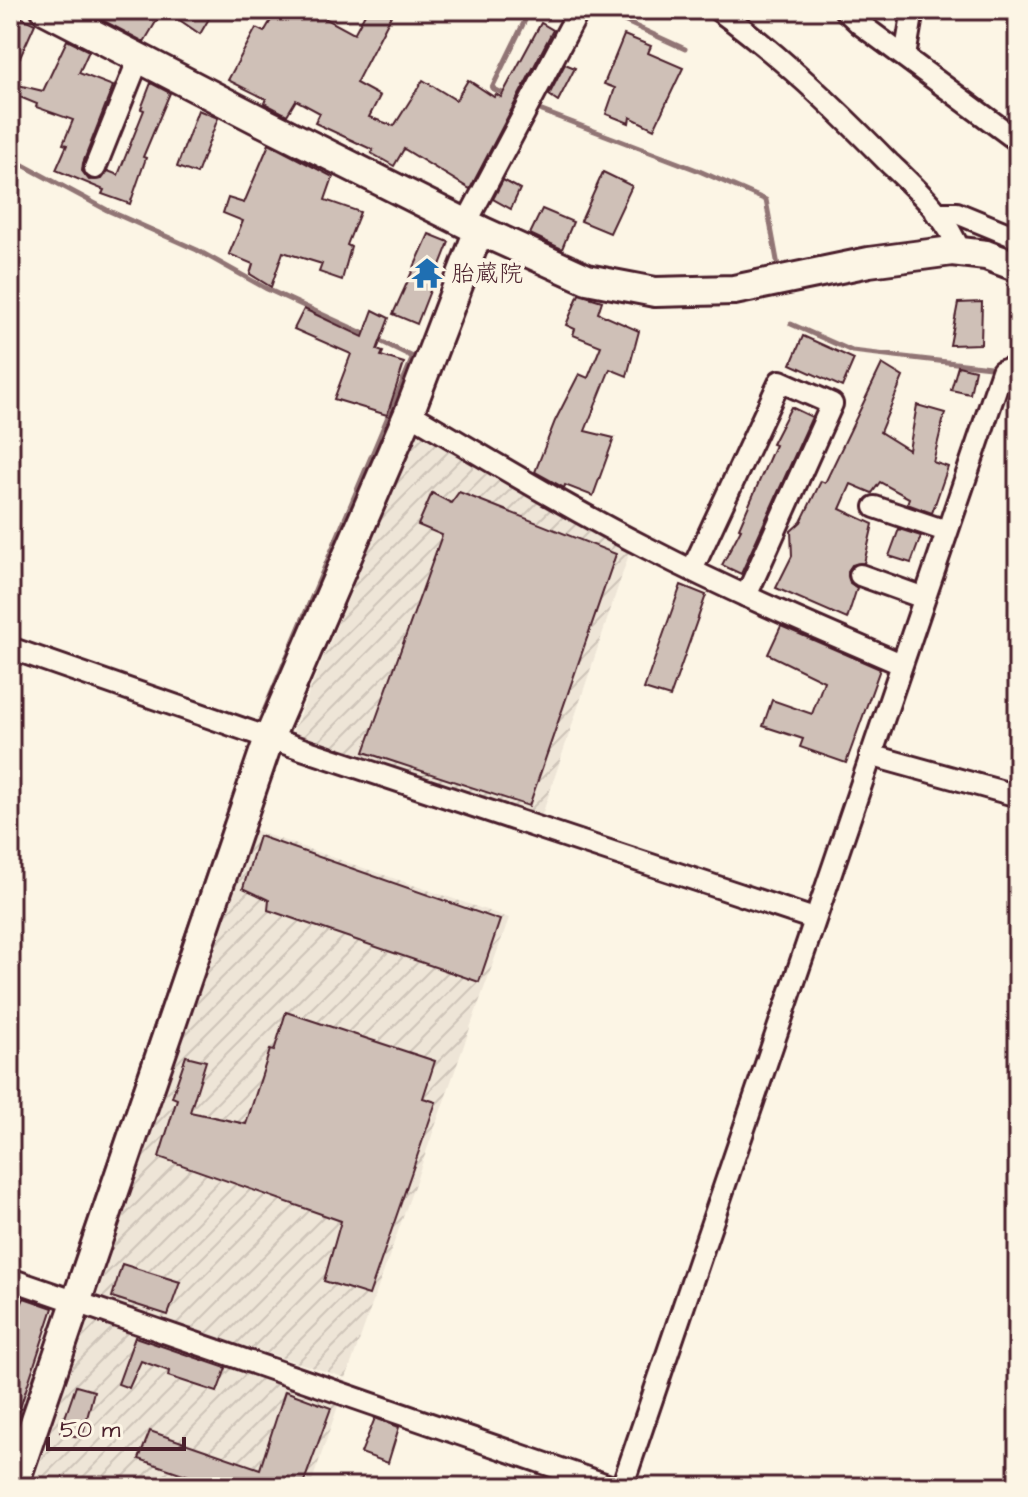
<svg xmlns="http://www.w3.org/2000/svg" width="1028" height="1497" font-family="'Architects Daughter','Klee One',sans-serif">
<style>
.industrial{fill:url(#industrial-furrows)}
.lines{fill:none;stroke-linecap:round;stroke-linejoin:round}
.stream{stroke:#917474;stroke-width:5}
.building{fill:#cfc0b7;stroke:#4a1f2b;stroke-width:2}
.street-casing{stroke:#4a1f2b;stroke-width:26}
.secondary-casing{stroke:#4a1f2b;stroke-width:34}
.street{stroke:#fcf5e5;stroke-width:20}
.secondary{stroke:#fcf5e5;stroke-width:28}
.labels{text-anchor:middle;stroke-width:8;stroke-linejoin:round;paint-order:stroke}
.poi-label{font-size:24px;fill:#4a1f2b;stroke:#fcf5e5;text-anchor:start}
</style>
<defs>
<pattern id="industrial-furrows" width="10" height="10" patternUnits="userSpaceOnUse" patternTransform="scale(2)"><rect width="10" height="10" fill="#eee5d7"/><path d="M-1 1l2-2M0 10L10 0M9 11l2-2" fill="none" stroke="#cec4b9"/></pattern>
</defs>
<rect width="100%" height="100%" fill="#fcf5e5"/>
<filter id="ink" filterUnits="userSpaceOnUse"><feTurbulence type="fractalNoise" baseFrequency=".0125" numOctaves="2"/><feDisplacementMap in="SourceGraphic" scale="16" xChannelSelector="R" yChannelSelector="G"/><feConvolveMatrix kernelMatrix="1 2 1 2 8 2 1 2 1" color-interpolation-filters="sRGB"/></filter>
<g filter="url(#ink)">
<g class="industrial">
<path d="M418,431L630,551L541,818L292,733Z"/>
<path d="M253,830L509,918L346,1378L96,1299Z"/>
<path d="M89,1318L339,1403L310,1487H32Z"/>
</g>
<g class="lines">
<g class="stream">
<path d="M600,10L685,49"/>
<path d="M519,101L492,88L530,10"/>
<path d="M542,111L697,170L766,200L778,266"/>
<path d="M10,158L107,210L197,250L267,289L367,335"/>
<path d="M791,324L852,351L990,367"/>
<path d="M259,723L413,357L376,339"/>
<path d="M72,1270L225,822"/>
<path d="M10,1452L13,1443"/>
</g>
</g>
<g class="building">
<path d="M83,10H163L144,42Z"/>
<path d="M165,10H214L200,34Z"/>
<path d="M277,10H310L354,34L367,10H394L356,83L380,96L369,117L394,126L423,80L456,100L468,80L494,97L496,94L501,97L541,23L553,30L470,189L404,149L394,166L371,153L373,150L315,123L320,113L296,100L287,115L264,103L266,99L228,80L256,28L264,32Z"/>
<path d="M10,12L35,24L10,80Z"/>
<path d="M624,35L651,46L648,53L683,68L654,129L630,117L629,123L606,114L615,88L604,84Z"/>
<path d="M67,40L89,51L79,73L113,86L83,163L82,171L89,180L102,179L108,171L118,175L144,110L141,109L151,83L170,93L143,157L146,158L130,204L102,194L104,190L56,170L67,145L63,144L73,120L36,107L37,104L10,93V83L43,91Z"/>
<path d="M565,64L575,68L558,101L549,95Z"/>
<path d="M198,110L218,118L197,174L177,167Z"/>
<path d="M269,144L333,177L325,200L360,212L347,245L351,247L342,280L319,272L322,264L283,252L271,287L250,274L253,264L229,254L243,221L223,213L228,198L244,203Z"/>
<path d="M603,172L632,186L610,233L581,221Z"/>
<path d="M503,180L520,189L511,209L493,199Z"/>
<path d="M542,209L573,222L562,249L530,234Z"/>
<path d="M429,234L449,242L417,324L393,314Z"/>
<path d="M579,294L602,301L598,313L639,331L627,376L610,369L585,431L614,438L593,496L565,485L564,488L535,472L555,421L579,374L588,378L601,346L573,335L575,329L566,325Z"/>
<path d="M982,302L981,344L950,345L958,303Z"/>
<path d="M304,309L363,337L373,310L389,318L377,350L383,352L381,356L404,363L387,415L334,399L351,354L294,329Z"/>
<path d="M803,336L854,359L842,387L791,364Z"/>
<path d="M882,364L903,377L880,432L909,450L917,405L945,413L933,462L948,467L932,513L907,504L909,498L880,482L872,493L851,484L840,509L873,524L864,563L852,565L848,571L850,583L857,588L847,619L776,588L792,556L791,531L801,522L821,481L825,483Z"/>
<path d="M958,366L975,370L970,394L951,390Z"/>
<path d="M791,407L812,417L741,574L722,565L741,529L739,528L775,445L772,444Z"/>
<path d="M459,492L616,554L529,806L364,752L442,535L418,525L432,493L451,503Z"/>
<path d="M899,529L921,536L911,563L889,556Z"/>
<path d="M681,585L706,595L670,697L644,689Z"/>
<path d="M781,626L880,669L846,763L800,747L803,739L763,726L772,700L812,714L824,681L768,654Z"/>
<path d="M259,836L500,920L479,982L268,910L269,900L243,888Z"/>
<path d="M286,1012L435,1061L423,1098L436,1102L369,1295L324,1281L341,1221L159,1157L177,1099L172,1097L186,1056L206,1061L190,1112L246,1124L270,1050L274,1051Z"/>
<path d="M122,1264L180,1282L168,1315L112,1297Z"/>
<path d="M24,1298L53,1308L13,1429L10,1428V1355L17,1330L10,1329Z"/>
<path d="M135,1337L226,1368L217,1392L168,1376L169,1371L141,1361L129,1388L118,1384Z"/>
<path d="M76,1386L94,1391L82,1438L60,1432Z"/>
<path d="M285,1391L331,1408L302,1487H259L236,1479L233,1487H221L139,1459L150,1431L260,1469Z"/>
<path d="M375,1418L399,1427L388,1463L361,1453Z"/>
</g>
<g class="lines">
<defs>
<g id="street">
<path d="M718,10C780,55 834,107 888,162C915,188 947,216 960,252"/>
<path d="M845,10L860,24L1018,141"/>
<path d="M905,56L913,10"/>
<path d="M95,168L139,58"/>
<path d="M936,213H957L1018,238"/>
<path d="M466,223L579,10"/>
<path d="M409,413C488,459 566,507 647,548C730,591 815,627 901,664"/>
<path d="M875,507L946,531"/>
<path d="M692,570L780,381L832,404L746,596"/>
<path d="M860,575L924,598"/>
<path d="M10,648L269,738L814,919"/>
<path d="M870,755L1018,796"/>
<path d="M10,1279L613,1487"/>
<path d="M622,1487L1002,371L1011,368L1018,370"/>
</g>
<g id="secondary">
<path d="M46,10L257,119L479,230L587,279L655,292L734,290L869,262L952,251L986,255L1018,267"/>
<path d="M13,1487L269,738L409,413L479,230"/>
</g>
</defs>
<use href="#street" class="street-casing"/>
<use href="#secondary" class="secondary-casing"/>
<use href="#street" class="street"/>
<use href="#secondary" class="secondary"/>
</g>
</g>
<defs>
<symbol id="temple-bare" viewBox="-9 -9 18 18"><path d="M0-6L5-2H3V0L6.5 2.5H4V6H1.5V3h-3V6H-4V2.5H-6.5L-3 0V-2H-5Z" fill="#1f6fb2" stroke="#fcf5e5" stroke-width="2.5" paint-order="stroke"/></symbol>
</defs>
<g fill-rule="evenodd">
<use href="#temple-bare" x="405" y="251" width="44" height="44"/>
</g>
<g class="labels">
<g class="poi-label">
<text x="451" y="281">胎蔵院</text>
</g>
</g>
<rect width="1028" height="1497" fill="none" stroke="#fcf5e5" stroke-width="40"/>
<rect x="20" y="20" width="988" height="1457" fill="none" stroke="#4a1f2b" stroke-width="3" filter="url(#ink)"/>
<path d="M48 1437v12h136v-12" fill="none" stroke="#4a1f2b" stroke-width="4"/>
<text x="60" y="1437" font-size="24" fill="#4a1f2b" stroke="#fcf5e5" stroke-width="6" paint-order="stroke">50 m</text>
</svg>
